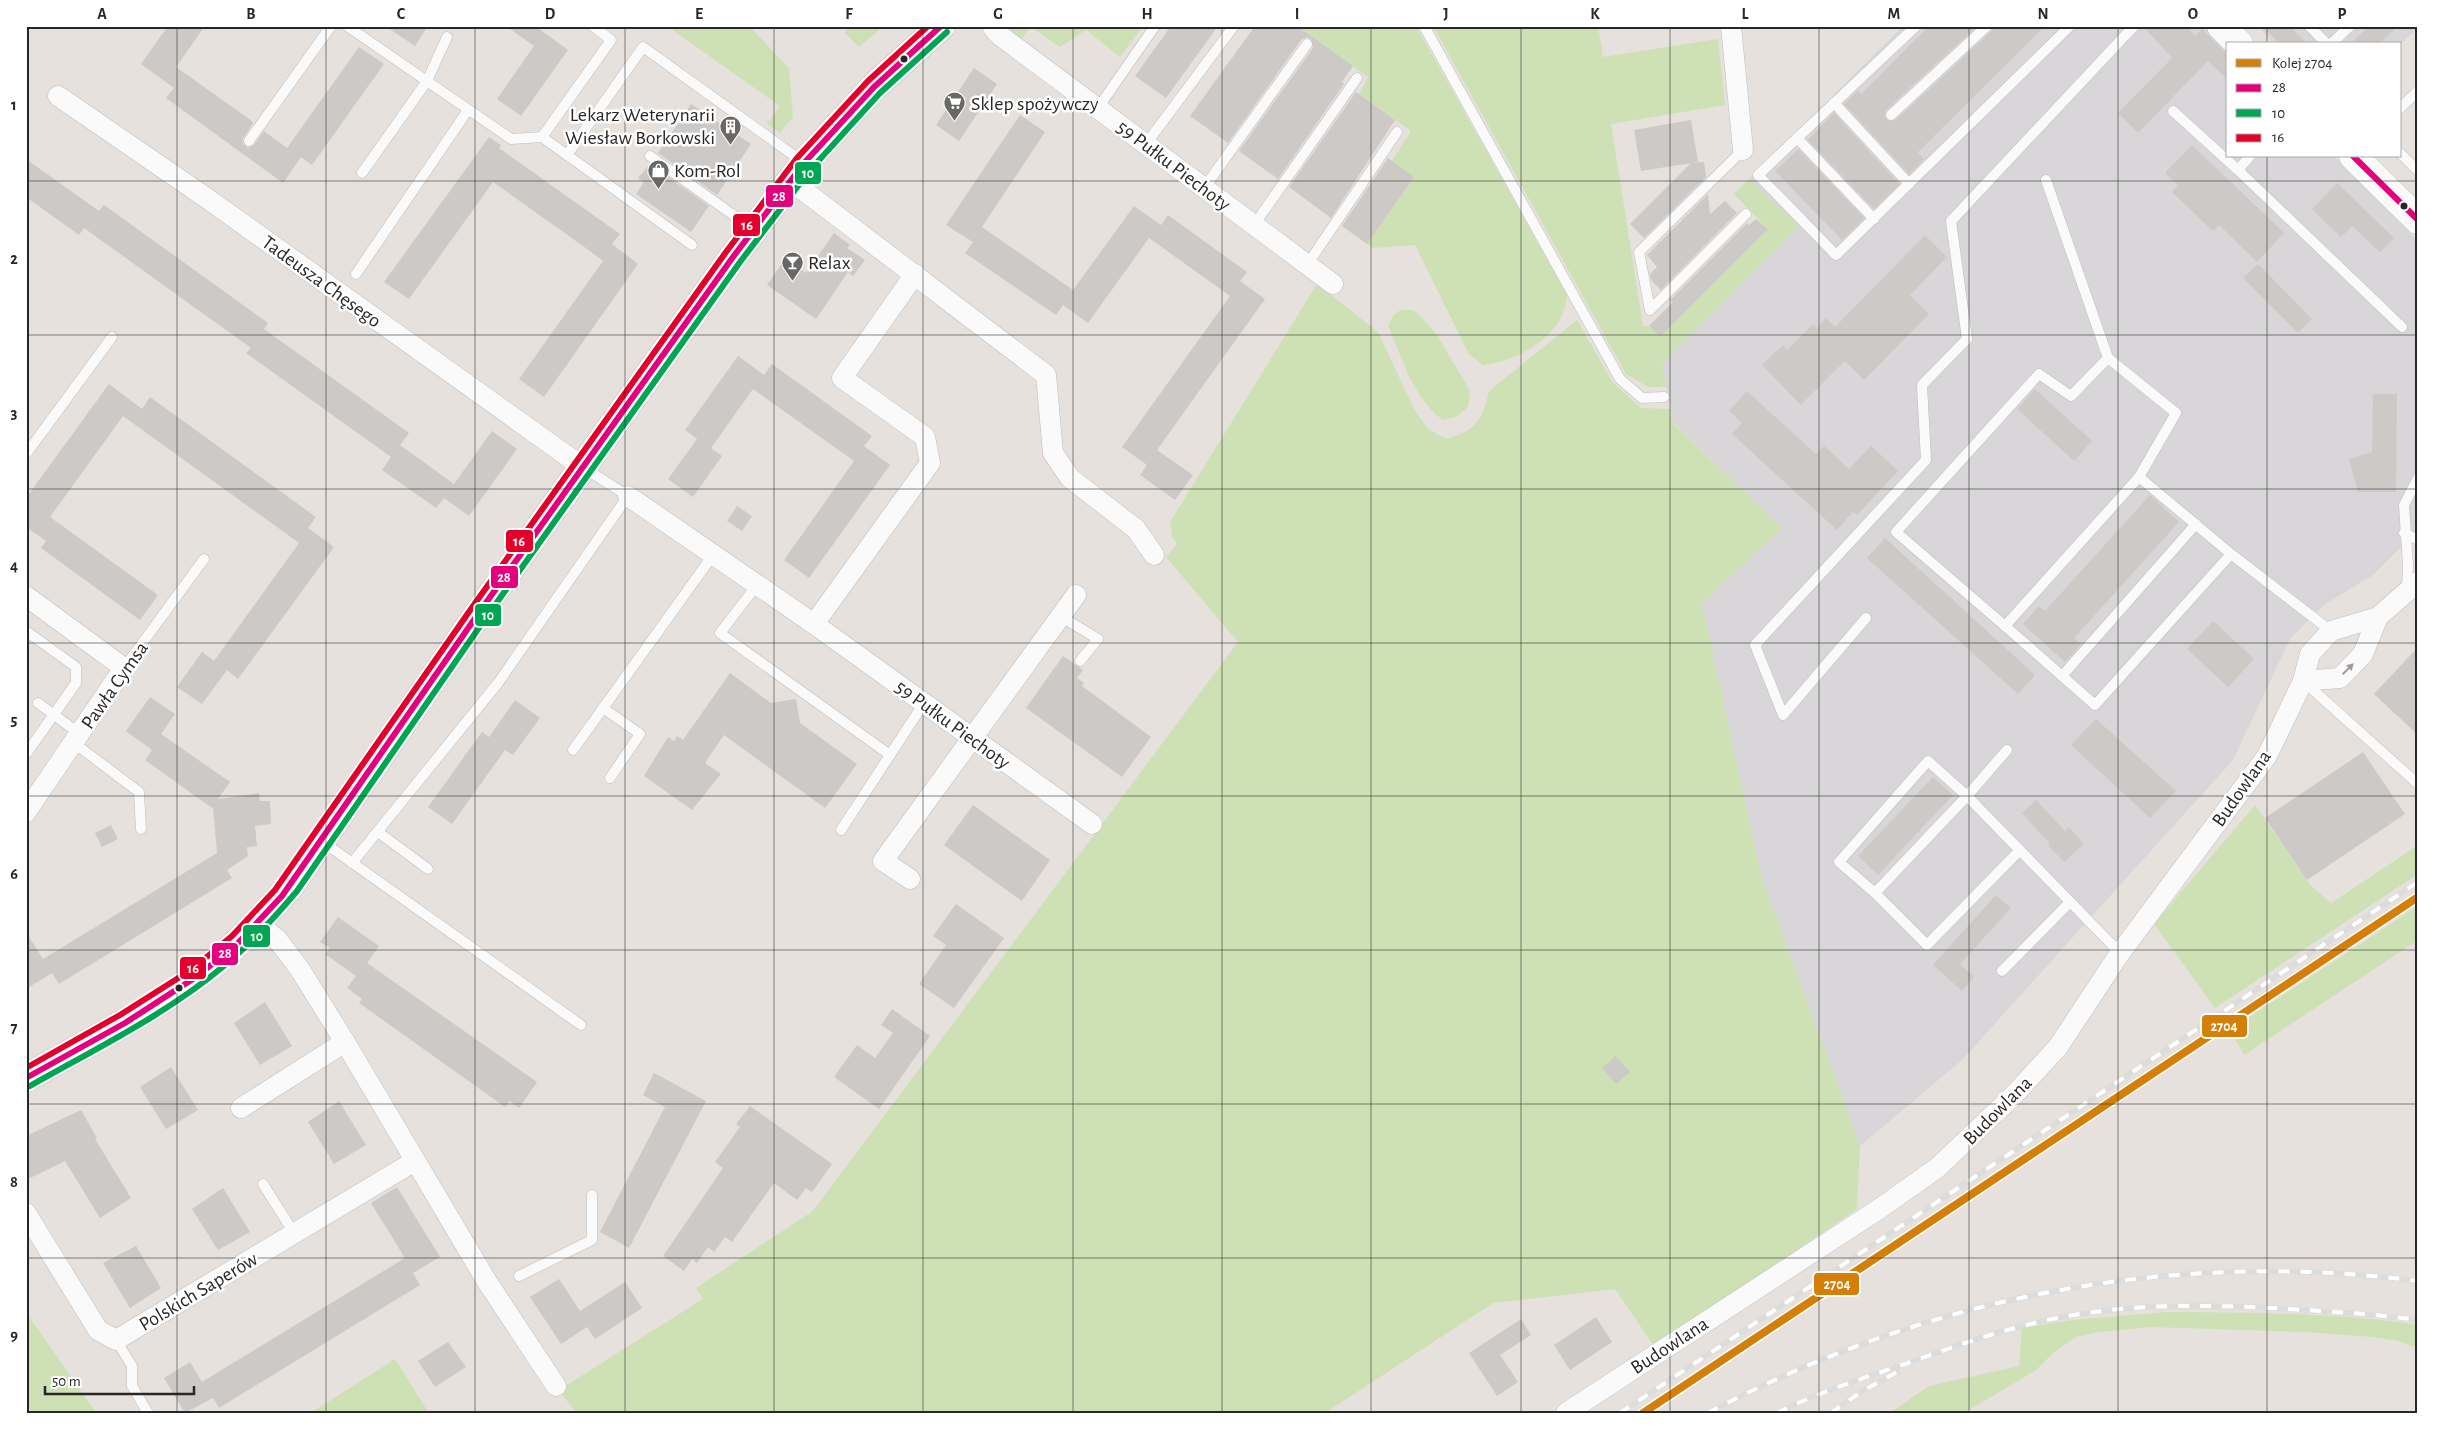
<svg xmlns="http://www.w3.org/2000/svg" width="2444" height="1439" font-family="'Alegreya Sans',sans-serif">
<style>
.industrial{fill:#d8d6d8}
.green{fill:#cde1b4}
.building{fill:#cdc9c6}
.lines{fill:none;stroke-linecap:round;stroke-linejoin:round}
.lane-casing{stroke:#bfbdbe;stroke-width:11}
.street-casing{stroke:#bfbdbe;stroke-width:21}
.secondary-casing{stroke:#bfbdbe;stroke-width:29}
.lane{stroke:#fbfafa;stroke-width:10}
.street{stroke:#fbfafa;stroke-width:20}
.secondary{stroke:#fbfafa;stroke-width:28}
.rail-casing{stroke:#dcdcdd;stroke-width:5.5}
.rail{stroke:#fff;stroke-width:4;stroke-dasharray:11;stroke-linecap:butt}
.bus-1-casing{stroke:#fff;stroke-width:10}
.bus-2-casing{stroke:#fff;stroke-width:10}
.bus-3-casing{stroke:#fff;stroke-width:10}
.bus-1{stroke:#e5007d;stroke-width:6}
.bus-2{stroke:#00a651;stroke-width:6}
.bus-3{stroke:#e4002b;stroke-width:6}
.rail-1-casing{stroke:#fff;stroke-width:11}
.rail-1{stroke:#d47f08;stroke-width:8}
.oneway{fill:#9c9b9b}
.grid{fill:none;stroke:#272727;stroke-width:1;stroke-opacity:0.55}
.bus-dot{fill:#272727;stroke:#fff;stroke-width:2}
.labels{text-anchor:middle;stroke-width:5;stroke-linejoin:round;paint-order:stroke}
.poi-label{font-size:20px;fill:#272727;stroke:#fff;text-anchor:start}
.street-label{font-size:20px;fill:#272727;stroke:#fff}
.line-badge{stroke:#fff;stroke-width:2}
.badge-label{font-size:14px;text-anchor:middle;font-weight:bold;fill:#fff}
.neatline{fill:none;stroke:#272727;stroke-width:2}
.grid-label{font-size:16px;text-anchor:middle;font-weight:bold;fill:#272727}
</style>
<rect width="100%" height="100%" fill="#e6e1dc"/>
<g class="industrial">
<path d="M1903,26H2204L2228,50V156H2334L2418,241V530L2373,575L2324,605L2290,639L2233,760L1962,1060L1860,1146L1762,879L1702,603L1782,528L1673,422L1662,363L1798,226L1749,179Z"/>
<path d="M2257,26H2418V28L2400,44H2275Z"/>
</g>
<g class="green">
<path d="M667,26H749L789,68L793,117L780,133L767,124L780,106Z"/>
<path d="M851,26H884L859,47L844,32Z"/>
<path d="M1007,26H1143L1120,57L1086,30L1060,47L1031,27L1021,39Z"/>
<path d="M1297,26H1416L1567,295C1566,334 1518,362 1483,365L1469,354L1415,245L1373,248L1367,244L1414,177L1392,161L1411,131L1359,94L1368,77Z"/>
<path d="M1433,26H1598L1603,57L1718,39L1725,105L1611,124L1643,326H1649L1660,337L1768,229L1734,194L1749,179L1799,226L1662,363L1666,387H1648L1626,374Z"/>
<path d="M1317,284L1378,332L1414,409L1427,428L1446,439C1475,431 1483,420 1489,391L1577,320L1613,383L1641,408L1670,409L1673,423L1782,528L1702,603L1762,879L1860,1146L1857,1209L1654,1346L1615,1289L1493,1303L1325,1413H576L559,1390L703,1299L696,1288L813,1211L1238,642L1166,557L1177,544L1172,536L1170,522Z"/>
<path d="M1401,310H1412L1419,314L1437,335L1470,391L1468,407L1456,417L1443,420C1413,398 1402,358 1388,325L1394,314Z"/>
<path d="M2255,805L2311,886L2331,903L2418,845V874L2215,1008L2154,924Z"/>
<path d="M2418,906V940L2244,1055L2230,1030Z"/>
<path d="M26,1312L96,1413H26Z"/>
<path d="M2167,1312C2251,1313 2335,1312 2418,1325V1348L2398,1341L2373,1337L2305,1332L2151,1327L2098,1332L2076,1337L2053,1353L2036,1370L1964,1413H1890L1929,1386L2019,1366L2022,1328L2073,1320Z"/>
<path d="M395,1359L427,1410L424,1413H311Z"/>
</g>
<g class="building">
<path d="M168,26H205L176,67L252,121L253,123L242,140L243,144L248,148L254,145L264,131L287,148L359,47L384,64L312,165L301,157L283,183L166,98L174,88L141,64Z"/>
<path d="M385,26H428L415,46Z"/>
<path d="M506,26H535L568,50L521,116L497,99L534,46Z"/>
<path d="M1171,26H1218L1166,98L1135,76Z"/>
<path d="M1255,26H1297L1353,66L1342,82L1344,84L1278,179L1239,151L1313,48L1311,39L1307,37L1301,40L1228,143L1190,116Z"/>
<path d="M1929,26H1977L1886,110L1884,116L1889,121L1896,120L1992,31L1994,26H2045L1918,152L1924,159L1909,174L1844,104L1858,90L1861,94Z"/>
<path d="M2143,26H2186L2195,36L2202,29L2228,55V80L2208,61L2138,133L2118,113L2172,58Z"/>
<path d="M2262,26H2289L2308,44H2280Z"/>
<path d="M2369,26H2398L2379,44H2350Z"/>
<path d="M974,68L997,84L959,141L936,125Z"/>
<path d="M1356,92L1395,120L1331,218L1289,187Z"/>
<path d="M691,104L751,144L717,195L658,153Z"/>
<path d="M1834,113L1899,184L1874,209L1808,140Z"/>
<path d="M1020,115L1045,132L982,227L1073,290L1134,206L1161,225L1168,215L1247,272L1240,281L1265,299L1157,450L1193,475L1175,500L1140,475L1147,465L1122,447L1230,296L1149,238L1088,323L1063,305L1056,315L965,253L973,242L946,225Z"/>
<path d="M1691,120L1698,162L1641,171L1634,130Z"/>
<path d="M489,137L501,145L499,148L620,234L612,244L638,264L544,397L519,379L603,261L590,251L493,182L409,299L384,282Z"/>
<path d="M2192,145L2284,233L2257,262L2219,225L2213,231L2172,192L2178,185L2165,173Z"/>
<path d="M1798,149L1864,218L1842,240L1775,171Z"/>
<path d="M1388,158L1414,177L1367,244L1342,226Z"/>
<path d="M26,159L99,211L104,205L268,323L264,329L409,433L400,445L454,484L492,431L517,449L469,516L444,498L436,508L382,470L391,457L246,353L251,348L84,228L79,235L26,197Z"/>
<path d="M1704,162L1706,177L1644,238L1630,224L1691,163Z"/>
<path d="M650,164L709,206L691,232L636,194L644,182L638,178Z"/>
<path d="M2337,183L2394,238L2380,252L2352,226L2341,237L2312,209Z"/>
<path d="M1708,194L1710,214L1725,201L1737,213L1661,290L1651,280L1650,274L1657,267L1647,255Z"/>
<path d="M1756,219L1768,229L1660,337L1649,326L1673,302L1670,300L1747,223L1749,225Z"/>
<path d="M834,233L850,245L847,248L865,260L853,276L848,272L816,319L767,285L785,259L806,273Z"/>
<path d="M1925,235L1947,257L1910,295L1929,314L1864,380L1845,361L1801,405L1762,365L1783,345L1787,350L1813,324L1817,328L1826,318L1835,327Z"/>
<path d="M2258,264L2312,319L2298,333L2243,278Z"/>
<path d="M738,356L764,375L772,364L872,436L864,446L890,465L809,578L784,560L854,461L753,389L711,448L722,456L693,497L668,479L697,439L685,430Z"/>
<path d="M109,384L142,409L150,397L316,517L308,528L334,547L238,679L227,670L202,704L177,687L202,652L214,661L299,543L123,416L50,517L158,595L140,620L41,548L46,541L26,527V498Z"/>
<path d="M2035,389L2092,441L2074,461L2017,409Z"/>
<path d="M1747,391L1816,454L1824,446L1849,469L1871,446L1898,471L1857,515L1853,512L1837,530L1732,434L1742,423L1729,411Z"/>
<path d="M2373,394H2397L2396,492H2358L2349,459L2372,452Z"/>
<path d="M2150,495L2179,522L2074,638L2081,644L2065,662L2023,624L2039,606L2045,611Z"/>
<path d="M737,506L752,516L742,531L727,521Z"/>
<path d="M1885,538L2035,675L2018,694L1867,558Z"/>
<path d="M2213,621L2254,659L2228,687L2187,649Z"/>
<path d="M2418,647V735L2374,694Z"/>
<path d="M1063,656L1083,670L1077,678L1084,683L1082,686L1151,737L1122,777L1026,708Z"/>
<path d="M730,673L771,703L796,699L800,723L857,764L825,808L724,735L705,763L721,774L692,810L644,776L668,737L674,741L677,736L683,740Z"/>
<path d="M150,697L175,714L161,734L230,782L218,799L259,793L260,801H270L271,824L255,826L257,846L247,847L248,856L227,870L232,878L59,984L52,973L26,989V932L43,959L217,853L213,806L212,808L145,760L152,750L126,731Z"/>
<path d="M515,700L540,718L513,755L505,750L452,824L428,807L482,732L489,737Z"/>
<path d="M2096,719L2176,791L2150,818L2071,745Z"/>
<path d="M2363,752L2405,814L2307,880L2265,818Z"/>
<path d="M1933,777L1953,795L1878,875L1858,856Z"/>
<path d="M2036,800L2065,831L2069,827L2084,844L2064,862L2048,846L2050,844L2022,813Z"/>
<path d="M973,805L1050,860L1022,901L944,845Z"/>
<path d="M111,825L118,839L102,847L95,833Z"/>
<path d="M1996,895L2011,908L1960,964L1974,977L1962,991L1933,965Z"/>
<path d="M956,904L1004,938L954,1008L919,984L946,945L933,936Z"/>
<path d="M338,917L379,946L367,963L537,1082L519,1108L510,1101L505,1107L359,1003L362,999L347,988L356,976L325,954L330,948L320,942Z"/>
<path d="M265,1002L292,1046L260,1065L234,1023Z"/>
<path d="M892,1009L930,1036L879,1109L834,1077L857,1045L875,1058L893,1033L881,1025Z"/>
<path d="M1616,1056L1630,1072L1616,1084L1602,1068Z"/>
<path d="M171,1067L198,1110L166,1129L140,1087Z"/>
<path d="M654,1073L706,1101L629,1248L600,1232L665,1107L643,1095Z"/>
<path d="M339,1101L366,1145L334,1164L308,1122Z"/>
<path d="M750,1106L832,1164L812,1192L806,1188L797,1200L774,1183L732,1242L725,1237L714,1252L708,1247L697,1263L692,1259L684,1271L663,1256L723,1168L715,1162L740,1127L736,1124Z"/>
<path d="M81,1110L97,1138L95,1139L131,1198L100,1218L65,1161L26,1180V1136Z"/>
<path d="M397,1187L440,1257L413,1273L420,1285L219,1408L213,1398L185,1413L164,1378L190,1362L202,1382L405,1258L371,1203Z"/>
<path d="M223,1188L250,1232L218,1250L192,1209Z"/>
<path d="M136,1246L161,1288L130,1308L103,1263Z"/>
<path d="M559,1279L580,1311L625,1282L642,1308L595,1339L587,1327L561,1344L530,1297Z"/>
<path d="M1596,1317L1612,1342L1570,1370L1554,1345Z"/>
<path d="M1521,1319L1531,1335L1500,1355L1518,1382L1497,1396L1469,1353Z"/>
<path d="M448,1342L466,1367L435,1387L418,1361Z"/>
</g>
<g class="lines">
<defs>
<g id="lane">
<path d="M347,26L511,139L542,137L611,40L593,26"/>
<path d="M1424,26L1620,379L1642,398L1664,397"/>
<path d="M1916,26L1758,175L1836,255L2070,26"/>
<path d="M2309,26L2327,44"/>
<path d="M2331,44L2350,26"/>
<path d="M1834,103L1909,184"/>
<path d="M1098,108L1155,26"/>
<path d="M2400,108L2418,91"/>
<path d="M2173,111L2238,170"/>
<path d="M1891,115L1987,26"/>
<path d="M542,137L692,245"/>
<path d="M1797,138L1874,219"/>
<path d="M249,141L331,26"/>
<path d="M1146,144L1234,26"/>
<path d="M1743,150L1639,252L1650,310L1746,214"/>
<path d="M2400,153L2418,171"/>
<path d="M567,155L643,47L803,162"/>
<path d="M650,156L753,229"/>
<path d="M2250,156L2238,170L2402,327"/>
<path d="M362,173L427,81L447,37"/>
<path d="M2046,180L2108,358"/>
<path d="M1204,188L1307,44"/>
<path d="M1254,225L1357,78"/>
<path d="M1307,265L1397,132"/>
<path d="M356,274L468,110"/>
<path d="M26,454L112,337"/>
<path d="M2404,533L2418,540"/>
<path d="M2231,554L2139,477L2005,626L2095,705L2231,554L2331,631"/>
<path d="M757,585L720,633L890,755L924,703"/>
<path d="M2407,591L2408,565L2404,505L2418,478"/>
<path d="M1060,616L1098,639L1080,661"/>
<path d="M1866,618L1783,715L1755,645L1926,460L1922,385L1967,339L1951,221L2134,26"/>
<path d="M2005,626L1896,532L2039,374L2071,396L2108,358L2176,413L2139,477"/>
<path d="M26,631L76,667V683L26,754"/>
<path d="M124,668L204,559"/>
<path d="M2062,676L2196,524"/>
<path d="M2303,681L2418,784"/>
<path d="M38,703L80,734"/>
<path d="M603,708L640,734L610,778"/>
<path d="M74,743L139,792L141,829"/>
<path d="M573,750L713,555"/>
<path d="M841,830L890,755"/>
<path d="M378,832L428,869"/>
<path d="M323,842L581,1025"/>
<path d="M2020,850L1927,945L1875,893L1967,796L2120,953"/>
<path d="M352,863L498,683L628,496L584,468"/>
<path d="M1875,893L1839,862L1928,761L1967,796L2007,750"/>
<path d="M2002,971L2070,902"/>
<path d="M263,1184L294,1233"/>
<path d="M519,1276L592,1240V1195"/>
<path d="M116,1340L132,1366V1386L148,1413"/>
</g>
<g id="street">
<path d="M992,26L998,34L1333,284"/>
<path d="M1731,26L1743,150"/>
<path d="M58,96L208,199L584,468"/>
<path d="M791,181L1046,375L1053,453L1070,478L1136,529L1154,555"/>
<path d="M915,274L842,378L925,437L930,463L814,624L1092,824"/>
<path d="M628,496L814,624"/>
<path d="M26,596L124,668L26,812"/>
<path d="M2303,681L2340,678L2363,654L2378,617"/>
<path d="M910,879L883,861L1076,595"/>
<path d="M258,924L277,939L299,968L345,1042L486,1280L556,1386"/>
<path d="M241,1108L345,1042"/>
<path d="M26,1213L98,1330L116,1340L415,1161"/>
<path d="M1566,1413L1879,1209L1937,1168L2013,1096L2058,1047L2120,953L2267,756L2303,681L2310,654L2331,631L2378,617L2418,582"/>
</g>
<g id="secondary">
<path d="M2221,26L2239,44"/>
<path d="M2353,156L2418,220"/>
<path d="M26,1078C91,1041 160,1007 218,960C245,938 268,912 290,886L478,614L733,257L804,163L874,87L941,26"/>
</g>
</defs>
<use href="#lane" class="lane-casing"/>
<use href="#street" class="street-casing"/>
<use href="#secondary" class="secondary-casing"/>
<use href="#lane" class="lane"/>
<use href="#street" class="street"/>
<use href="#secondary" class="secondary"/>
<defs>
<g id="rail">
<path d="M1620,1413L2418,882"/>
<path d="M1708,1413C1926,1297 2172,1249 2418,1281"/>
<path d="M1777,1413C1819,1392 1864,1378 1908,1363C1966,1342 2024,1322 2086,1313C2146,1304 2210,1305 2271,1308C2320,1311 2369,1313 2418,1320"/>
<path d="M1831,1413L1864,1390L1897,1372"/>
</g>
</defs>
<use href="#rail" class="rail-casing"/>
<use href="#rail" class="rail"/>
<defs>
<g id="bus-1">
<path d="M2353,156L2418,220"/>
<path d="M26,1078L125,1023L196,977L238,943L282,896L478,614L733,257L804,163L874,87L941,26"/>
</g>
<path id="bus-2" d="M30,1086C97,1048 167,1014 225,965C252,943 275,917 297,891L485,619L740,262L811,169L880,93L947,32"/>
<path id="bus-3" d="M26,1068L120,1015L191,970L232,936L275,890L471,609L726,252L797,158L868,81L928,26"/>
</defs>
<use href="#bus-1" class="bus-1-casing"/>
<use href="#bus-2" class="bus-2-casing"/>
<use href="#bus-3" class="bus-3-casing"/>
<use href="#bus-1" class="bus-1"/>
<use href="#bus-2" class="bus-2"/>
<use href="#bus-3" class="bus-3"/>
<defs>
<path id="rail-1" d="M1643,1413L2418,897"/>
</defs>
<use href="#rail-1" class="rail-1-casing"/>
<use href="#rail-1" class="rail-1"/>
</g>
<defs><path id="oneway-solid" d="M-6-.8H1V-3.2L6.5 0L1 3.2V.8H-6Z" transform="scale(1.25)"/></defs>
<use class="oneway" href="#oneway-solid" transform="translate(2348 669) rotate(-45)"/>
<path class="grid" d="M177,26V1413M326,26V1413M475,26V1413M625,26V1413M774,26V1413M923,26V1413M1073,26V1413M1222,26V1413M1371,26V1413M1521,26V1413M1670,26V1413M1819,26V1413M1969,26V1413M2118,26V1413M2267,26V44M2267,156V1413M26,181H2418M26,335H2418M26,489H2418M26,643H2418M26,796H2418M26,950H2418M26,1104H2418M26,1258H2418"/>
<defs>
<symbol id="supermarket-pin" viewBox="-11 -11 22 30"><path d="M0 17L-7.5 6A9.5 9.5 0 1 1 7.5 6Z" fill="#6a6866" stroke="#fff"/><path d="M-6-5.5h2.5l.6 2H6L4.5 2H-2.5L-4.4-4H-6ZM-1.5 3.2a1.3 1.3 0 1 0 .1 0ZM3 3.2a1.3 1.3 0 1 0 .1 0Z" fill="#fff"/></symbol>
<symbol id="building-pin" viewBox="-11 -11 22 30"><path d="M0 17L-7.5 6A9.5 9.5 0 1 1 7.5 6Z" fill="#6a6866" stroke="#fff"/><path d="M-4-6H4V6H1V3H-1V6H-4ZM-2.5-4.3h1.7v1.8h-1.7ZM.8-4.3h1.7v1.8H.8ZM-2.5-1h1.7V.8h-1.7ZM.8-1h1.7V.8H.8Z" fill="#fff"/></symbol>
<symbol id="shop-pin" viewBox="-11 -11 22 30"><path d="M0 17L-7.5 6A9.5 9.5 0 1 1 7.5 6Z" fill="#6a6866" stroke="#fff"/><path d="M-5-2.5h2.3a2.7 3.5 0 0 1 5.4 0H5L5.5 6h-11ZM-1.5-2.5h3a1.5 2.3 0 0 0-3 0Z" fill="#fff"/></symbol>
<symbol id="bar-pin" viewBox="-11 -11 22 30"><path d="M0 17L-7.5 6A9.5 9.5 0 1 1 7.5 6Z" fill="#6a6866" stroke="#fff"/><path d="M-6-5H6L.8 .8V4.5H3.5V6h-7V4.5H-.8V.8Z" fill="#fff"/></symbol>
</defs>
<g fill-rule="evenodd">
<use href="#supermarket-pin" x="942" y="90" width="25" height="34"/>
<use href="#building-pin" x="718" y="114" width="25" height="34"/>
<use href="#shop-pin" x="646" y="158" width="25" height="34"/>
<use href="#bar-pin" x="780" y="250" width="25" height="34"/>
</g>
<g class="bus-dot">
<circle cx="904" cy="59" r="4.5"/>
<circle cx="2404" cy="206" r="4.5"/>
<circle cx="179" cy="988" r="4.5"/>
</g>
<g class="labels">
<g class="poi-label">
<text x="971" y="110">Sklep spożywczy</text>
<text x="715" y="121" text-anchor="end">Lekarz Weterynarii<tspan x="715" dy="23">Wiesław Borkowski</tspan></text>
<text x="674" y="177">Kom-Rol</text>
<text x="808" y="269">Relax</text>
</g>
<g class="street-label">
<text transform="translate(1174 165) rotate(37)" y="7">59 Pułku Piechoty</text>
<text transform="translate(322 281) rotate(36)" y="7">Tadeusza Chęsego</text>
<text transform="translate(114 685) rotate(-55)" y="7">Pawła Cymsa</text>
<text transform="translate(953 724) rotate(36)" y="7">59 Pułku Piechoty</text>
<text transform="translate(2241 788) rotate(-55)" y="7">Budowlana</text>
<text transform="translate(1997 1110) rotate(-45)" y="7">Budowlana</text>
<text transform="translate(198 1291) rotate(-31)" y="7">Polskich Saperów</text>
<text transform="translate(1669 1345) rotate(-33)" y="7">Budowlana</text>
</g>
</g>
<g class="line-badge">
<rect x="794" y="161" width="28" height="24" rx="5" fill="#00a651"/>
<rect x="765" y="184" width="29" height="24" rx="5" fill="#e5007d"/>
<rect x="732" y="213" width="29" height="24" rx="5" fill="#e4002b"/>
<rect x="505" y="529" width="29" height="24" rx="5" fill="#e4002b"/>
<rect x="490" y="565" width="29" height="24" rx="5" fill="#e5007d"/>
<rect x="474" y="603" width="28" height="24" rx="5" fill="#00a651"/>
<rect x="242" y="924" width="29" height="24" rx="5" fill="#00a651"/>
<rect x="211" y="942" width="28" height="24" rx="5" fill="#e5007d"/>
<rect x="179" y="956" width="28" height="24" rx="5" fill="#e4002b"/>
<rect x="2201" y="1014" width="47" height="24" rx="5" fill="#d47f08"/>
<rect x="1813" y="1272" width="47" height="24" rx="5" fill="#d47f08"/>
</g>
<g class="badge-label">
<text x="808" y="178">10</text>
<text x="779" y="201">28</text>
<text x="747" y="230">16</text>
<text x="519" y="546">16</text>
<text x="504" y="582">28</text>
<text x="488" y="620">10</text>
<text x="257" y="941">10</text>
<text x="225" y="958">28</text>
<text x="193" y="973">16</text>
<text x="2224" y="1031">2704</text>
<text x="1837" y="1289">2704</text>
</g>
<rect width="2444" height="1439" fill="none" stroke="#ffffff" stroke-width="55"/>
<rect x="2226" y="42" width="175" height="115" fill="#ffffff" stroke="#a9a9a9"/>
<rect x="2236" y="59" width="25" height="8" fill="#d47f08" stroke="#a9a9a9"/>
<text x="2272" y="68" font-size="15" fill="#272727">Kolej 2704</text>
<rect x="2236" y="84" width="25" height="8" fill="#e5007d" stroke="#a9a9a9"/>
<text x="2272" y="92" font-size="15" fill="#272727">28</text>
<rect x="2236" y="109" width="25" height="8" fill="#00a651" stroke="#a9a9a9"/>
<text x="2272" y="118" font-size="15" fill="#272727">10</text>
<rect x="2236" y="134" width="25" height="8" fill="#e4002b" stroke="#a9a9a9"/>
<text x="2272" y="142" font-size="15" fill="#272727">16</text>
<path d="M45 1386v8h149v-8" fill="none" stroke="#272727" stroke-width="2.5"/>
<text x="52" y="1386" font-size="15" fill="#272727" stroke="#ffffff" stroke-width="4" paint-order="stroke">50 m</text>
<rect x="28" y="28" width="2388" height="1384" class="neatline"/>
<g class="grid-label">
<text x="102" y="19">A</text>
<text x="251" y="19">B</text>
<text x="401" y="19">C</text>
<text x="550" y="19">D</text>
<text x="699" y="19">E</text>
<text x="849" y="19">F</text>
<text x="998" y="19">G</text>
<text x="1147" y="19">H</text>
<text x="1297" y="19">I</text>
<text x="1446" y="19">J</text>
<text x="1595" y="19">K</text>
<text x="1745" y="19">L</text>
<text x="1894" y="19">M</text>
<text x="2043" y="19">N</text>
<text x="2193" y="19">O</text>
<text x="2342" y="19">P</text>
<text x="14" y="110">1</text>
<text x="14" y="264">2</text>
<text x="14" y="418">3</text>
<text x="14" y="571">4</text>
<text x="14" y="725">5</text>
<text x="14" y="879">6</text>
<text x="14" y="1033">7</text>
<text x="14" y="1187">8</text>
<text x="14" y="1340">9</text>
</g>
</svg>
